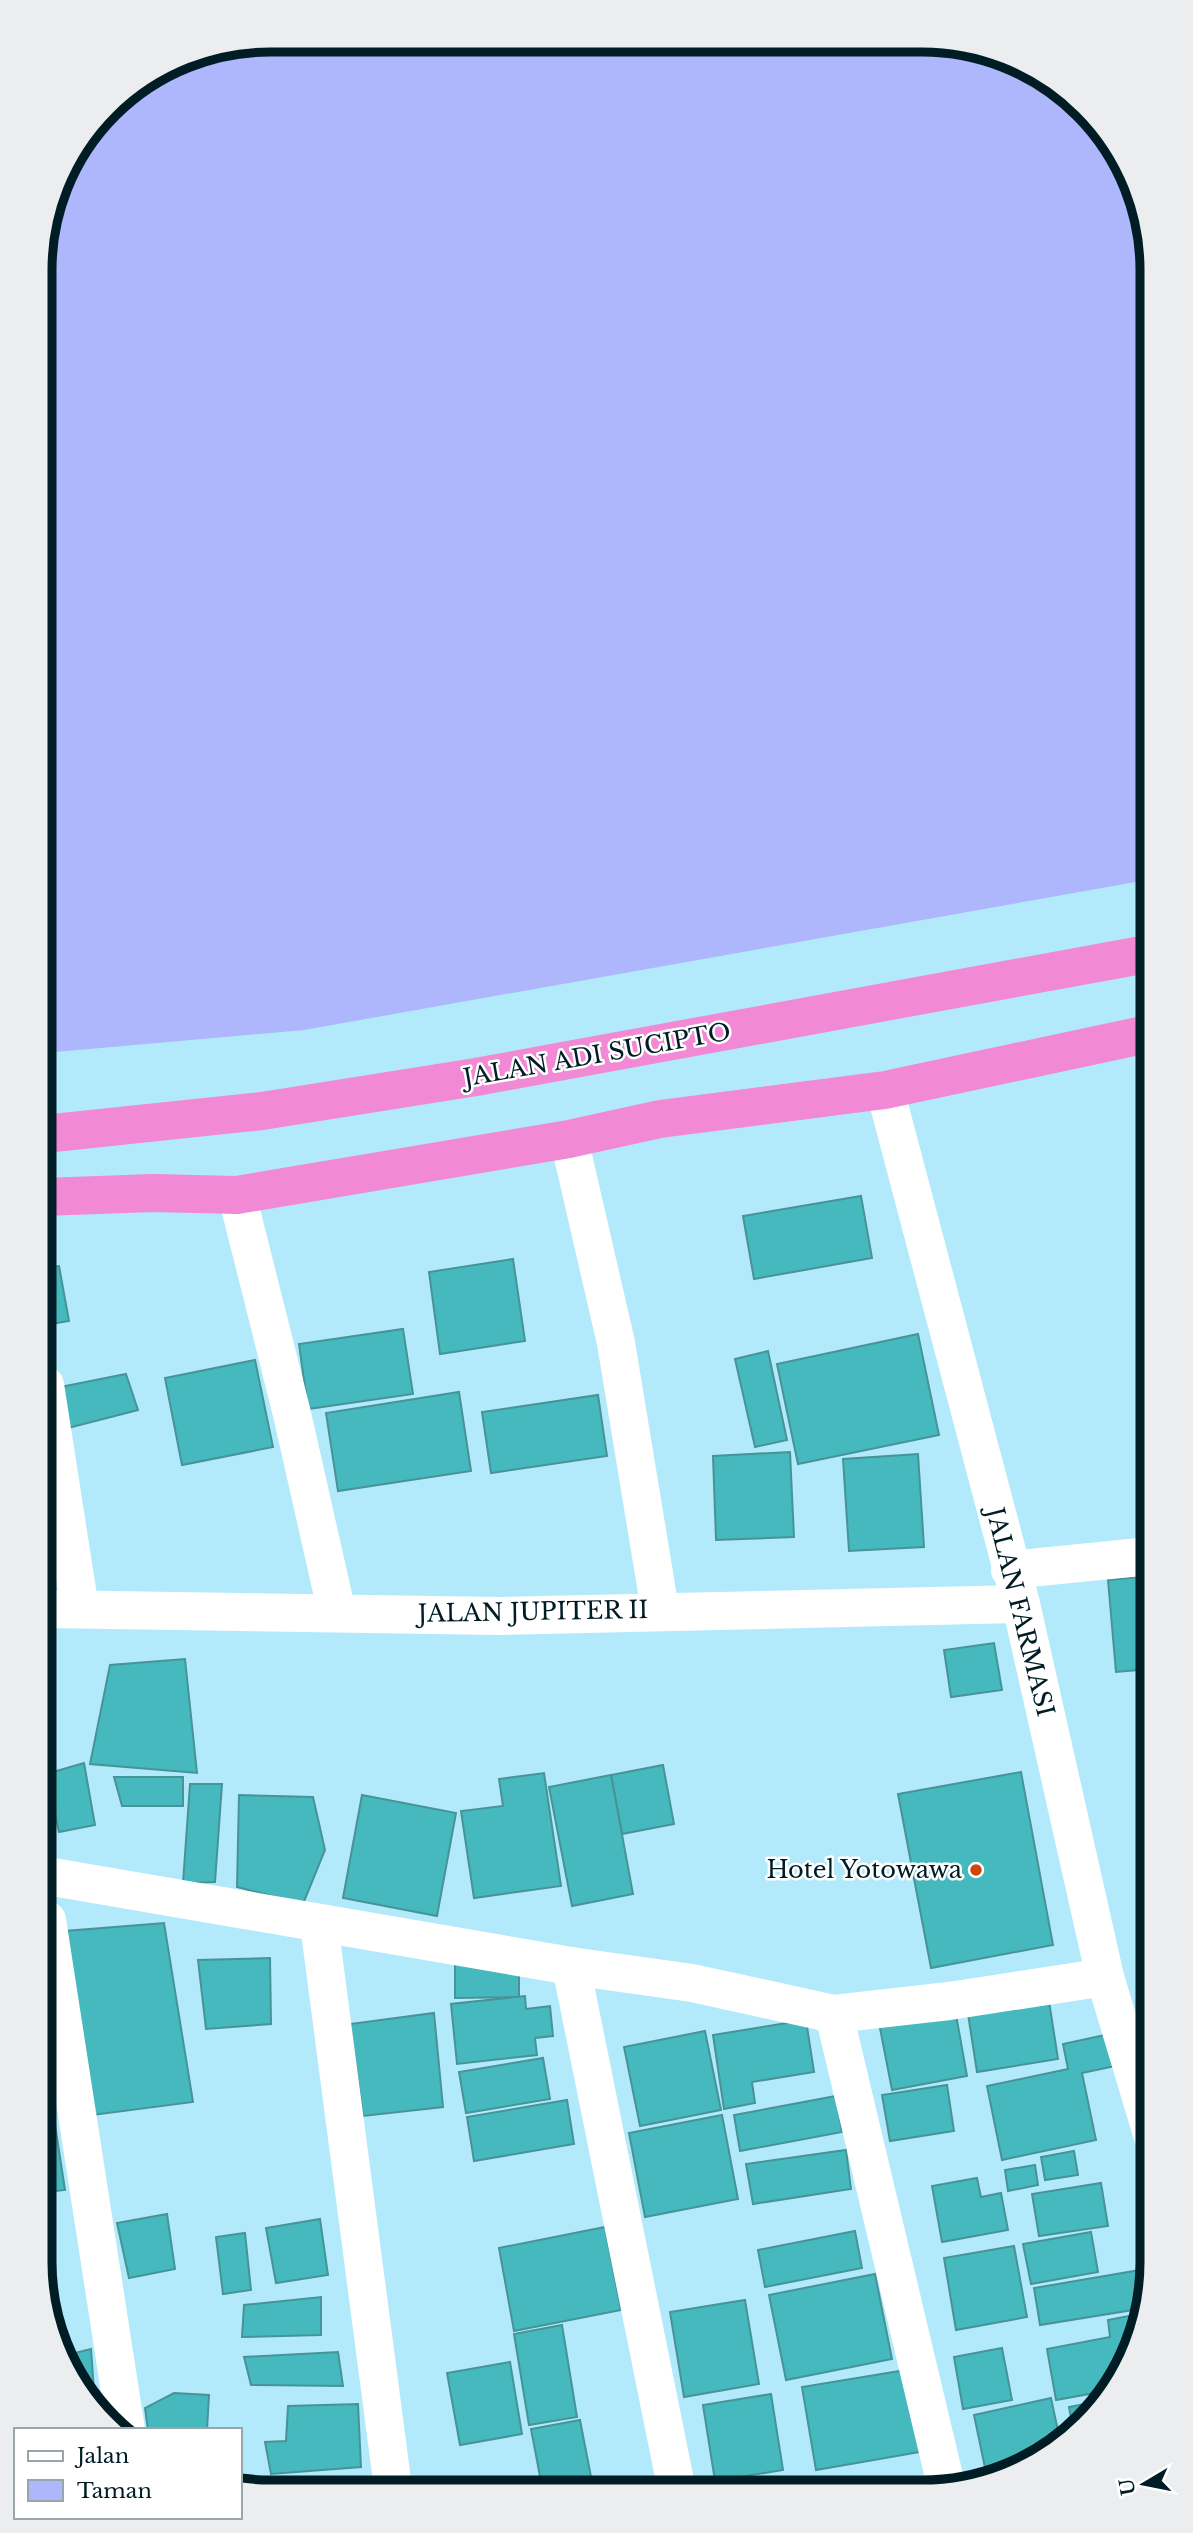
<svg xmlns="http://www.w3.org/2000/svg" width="1193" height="2533" font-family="'Libre Baskerville',serif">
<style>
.green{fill:#aeb6fc}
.building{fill:#45b9bd;stroke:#469497;stroke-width:2}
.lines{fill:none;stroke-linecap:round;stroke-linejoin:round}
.minor{stroke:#fff;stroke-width:38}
.highway{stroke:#f189d4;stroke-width:38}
.poi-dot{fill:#cc450d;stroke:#fff;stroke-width:2.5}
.labels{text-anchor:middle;stroke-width:5;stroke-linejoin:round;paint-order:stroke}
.street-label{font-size:24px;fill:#001d25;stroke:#fff}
.poi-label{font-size:24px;fill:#001d25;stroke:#fff;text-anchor:end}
.rim{fill:none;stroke:#001d25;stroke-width:9}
</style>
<rect width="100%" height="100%" fill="#b2eafb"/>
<path class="green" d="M270,40L967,45L1075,98L1122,155L1145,210L1147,880L304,1030L44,1053L41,255L64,169L118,98L183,58Z"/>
<g class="building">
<path d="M861,1196L872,1258L754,1279L743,1216Z"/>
<path d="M513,1259L525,1341L440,1354L429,1272Z"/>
<path d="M59,1266L69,1321L45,1325L44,1268Z"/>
<path d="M403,1329L413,1394L308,1409L299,1344Z"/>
<path d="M918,1334L939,1435L798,1464L777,1364Z"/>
<path d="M768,1351L787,1440L755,1447L735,1359Z"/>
<path d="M255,1360L273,1447L182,1465L165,1378Z"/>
<path d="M126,1374L138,1410L45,1434V1390Z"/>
<path d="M459,1392L471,1471L338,1491L326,1413Z"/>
<path d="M598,1395L607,1456L491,1473L482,1412Z"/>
<path d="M790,1452L794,1537L716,1540L713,1456Z"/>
<path d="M918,1454L924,1547L849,1551L843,1459Z"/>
<path d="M1150,1576V1669L1116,1672L1108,1580Z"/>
<path d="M994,1643L1002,1690L951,1697L944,1650Z"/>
<path d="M185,1659L197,1773L90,1764L110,1665Z"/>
<path d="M84,1763L95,1825L59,1832L46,1774Z"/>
<path d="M663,1765L674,1824L622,1834L611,1775Z"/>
<path d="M1021,1772L1053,1945L931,1968L898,1794Z"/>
<path d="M544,1773L561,1886L474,1898L461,1811L503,1806L499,1779Z"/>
<path d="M611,1775L633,1894L572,1906L549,1787Z"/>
<path d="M114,1777H183V1806H122Z"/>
<path d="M190,1784H222L215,1882L183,1883Z"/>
<path d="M239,1795L313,1797L325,1850L303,1904L237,1887Z"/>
<path d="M362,1795L456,1813L437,1916L343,1898Z"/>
<path d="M164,1923L193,2102L93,2115L65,1931Z"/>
<path d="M270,1958L271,2024L206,2029L198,1960Z"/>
<path d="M519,1960V1997L455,1998V1962Z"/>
<path d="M525,1996L526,2009L550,2006L553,2036L535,2038L537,2055L457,2064L451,2004Z"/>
<path d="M1049,2001L1058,2059L977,2072L968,2014Z"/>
<path d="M955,2009L967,2076L892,2090L879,2023Z"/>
<path d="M434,2013L443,2107L363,2116L350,2024Z"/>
<path d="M806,2020L814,2072L752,2082L755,2103L724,2109L713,2035Z"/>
<path d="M705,2031L721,2110L640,2126L624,2047Z"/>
<path d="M1114,2033L1120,2065L1082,2073L1096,2140L1002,2160L987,2086L1068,2069L1063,2044Z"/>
<path d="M543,2058L550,2099L466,2113L459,2072Z"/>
<path d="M947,2085L954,2131L890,2141L882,2095Z"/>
<path d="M836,2096L842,2132L740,2151L734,2115Z"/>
<path d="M567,2100L574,2144L474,2161L467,2117Z"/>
<path d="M52,2105L65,2190L48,2192L47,2106Z"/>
<path d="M722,2115L738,2199L645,2217L629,2133Z"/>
<path d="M846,2150L851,2189L753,2204L746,2164Z"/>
<path d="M1074,2151L1078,2175L1045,2180L1041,2157Z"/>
<path d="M1035,2165L1038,2185L1008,2191L1005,2170Z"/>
<path d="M977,2178L981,2197L1001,2193L1008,2230L942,2242L932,2186Z"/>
<path d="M1101,2183L1108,2226L1039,2236L1032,2194Z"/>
<path d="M167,2214L175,2269L129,2278L117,2223Z"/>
<path d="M320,2219L328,2275L276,2283L266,2228Z"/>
<path d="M605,2227L621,2310L514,2331L499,2248Z"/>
<path d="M855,2231L862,2268L765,2287L758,2250Z"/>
<path d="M1091,2232L1098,2272L1031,2284L1023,2244Z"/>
<path d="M245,2233L251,2290L223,2294L216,2237Z"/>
<path d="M1014,2246L1027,2317L956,2330L944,2258Z"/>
<path d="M1146,2269L1150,2289L1145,2308L1040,2325L1034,2288Z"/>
<path d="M875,2274L892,2359L786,2380L769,2295Z"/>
<path d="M321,2297V2335L242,2337L244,2305Z"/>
<path d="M745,2300L759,2384L684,2397L670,2312Z"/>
<path d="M1144,2313L1135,2351L1111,2390L1056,2400L1047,2349L1110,2337L1108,2320Z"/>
<path d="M562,2325L577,2417L529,2425L514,2334Z"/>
<path d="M1002,2348L1012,2400L963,2409L954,2357Z"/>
<path d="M91,2349L94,2390L80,2391L63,2356Z"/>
<path d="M338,2352L343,2386L251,2385L244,2357Z"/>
<path d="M510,2362L522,2434L460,2445L447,2373Z"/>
<path d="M906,2370L920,2452L816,2470L802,2387Z"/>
<path d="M174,2393L209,2395L207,2430H148L145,2408Z"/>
<path d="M771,2394L783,2470L715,2481L703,2405Z"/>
<path d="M1051,2398L1061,2445L1050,2454L988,2482L974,2415Z"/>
<path d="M1105,2400L1096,2414L1074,2434L1069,2407Z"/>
<path d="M358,2404L361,2467L271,2474L265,2442L286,2441L288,2406Z"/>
<path d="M580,2420L593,2487H542L531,2429Z"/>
</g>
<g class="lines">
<g class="minor">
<path d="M885,1090L1021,1604L1105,1977L1152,2134"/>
<path d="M569,1139L616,1343L660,1610"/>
<path d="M237,1195L292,1414L337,1613"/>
<path d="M45,1385L80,1609"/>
<path d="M1010,1570L1150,1556"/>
<path d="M46,1609L499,1616L1021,1604"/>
<path d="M47,1876L571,1966L692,1983L834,2014L946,2485"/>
<path d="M47,1920L126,2430"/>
<path d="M319,1924L393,2488"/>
<path d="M571,1966L676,2486"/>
<path d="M834,2014L949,2001L1105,1977"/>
</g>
<g class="highway">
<path d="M44,1134L262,1111L476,1077L1147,954"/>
<path d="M44,1197L153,1193L237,1195L569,1139L660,1119L885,1090L1148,1034"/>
</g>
</g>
<circle class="poi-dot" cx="976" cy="1870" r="7"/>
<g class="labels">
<g class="street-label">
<text transform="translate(597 1055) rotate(-10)" y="8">JALAN ADI SUCIPTO</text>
<text transform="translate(533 1612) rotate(-1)" y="8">JALAN JUPITER II</text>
<text transform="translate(1020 1612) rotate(76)" y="8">JALAN FARMASI</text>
</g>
<g class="poi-label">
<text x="962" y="1878">Hotel Yotowawa</text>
</g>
</g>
<path d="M0 0H1193V2533H0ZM270 52H922A218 218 0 0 1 1140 270V2262A218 218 0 0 1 922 2480H270A218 218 0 0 1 52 2262V270A218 218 0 0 1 270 52Z" fill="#ebedee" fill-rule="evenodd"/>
<path class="rim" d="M270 52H922A218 218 0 0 1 1140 270V2262A218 218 0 0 1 922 2480H270A218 218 0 0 1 52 2262V270A218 218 0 0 1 270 52Z"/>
<rect x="14" y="2428" width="228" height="91" fill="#ffffff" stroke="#99a5a8" stroke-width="2"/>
<rect x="28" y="2451" width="35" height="10" fill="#ffffff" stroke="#99a5a8" stroke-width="2"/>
<text x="77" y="2463" font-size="21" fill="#001d25">Jalan</text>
<rect x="28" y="2480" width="35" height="21" fill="#aeb6fc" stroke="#99a5a8" stroke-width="2"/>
<text x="77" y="2498" font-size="21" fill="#001d25">Taman</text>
<g transform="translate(1144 2484) rotate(260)" stroke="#ffffff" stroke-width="5" paint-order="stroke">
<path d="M0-5L12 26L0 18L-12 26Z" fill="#001d25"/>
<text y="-10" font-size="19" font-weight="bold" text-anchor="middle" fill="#001d25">U</text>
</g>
</svg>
